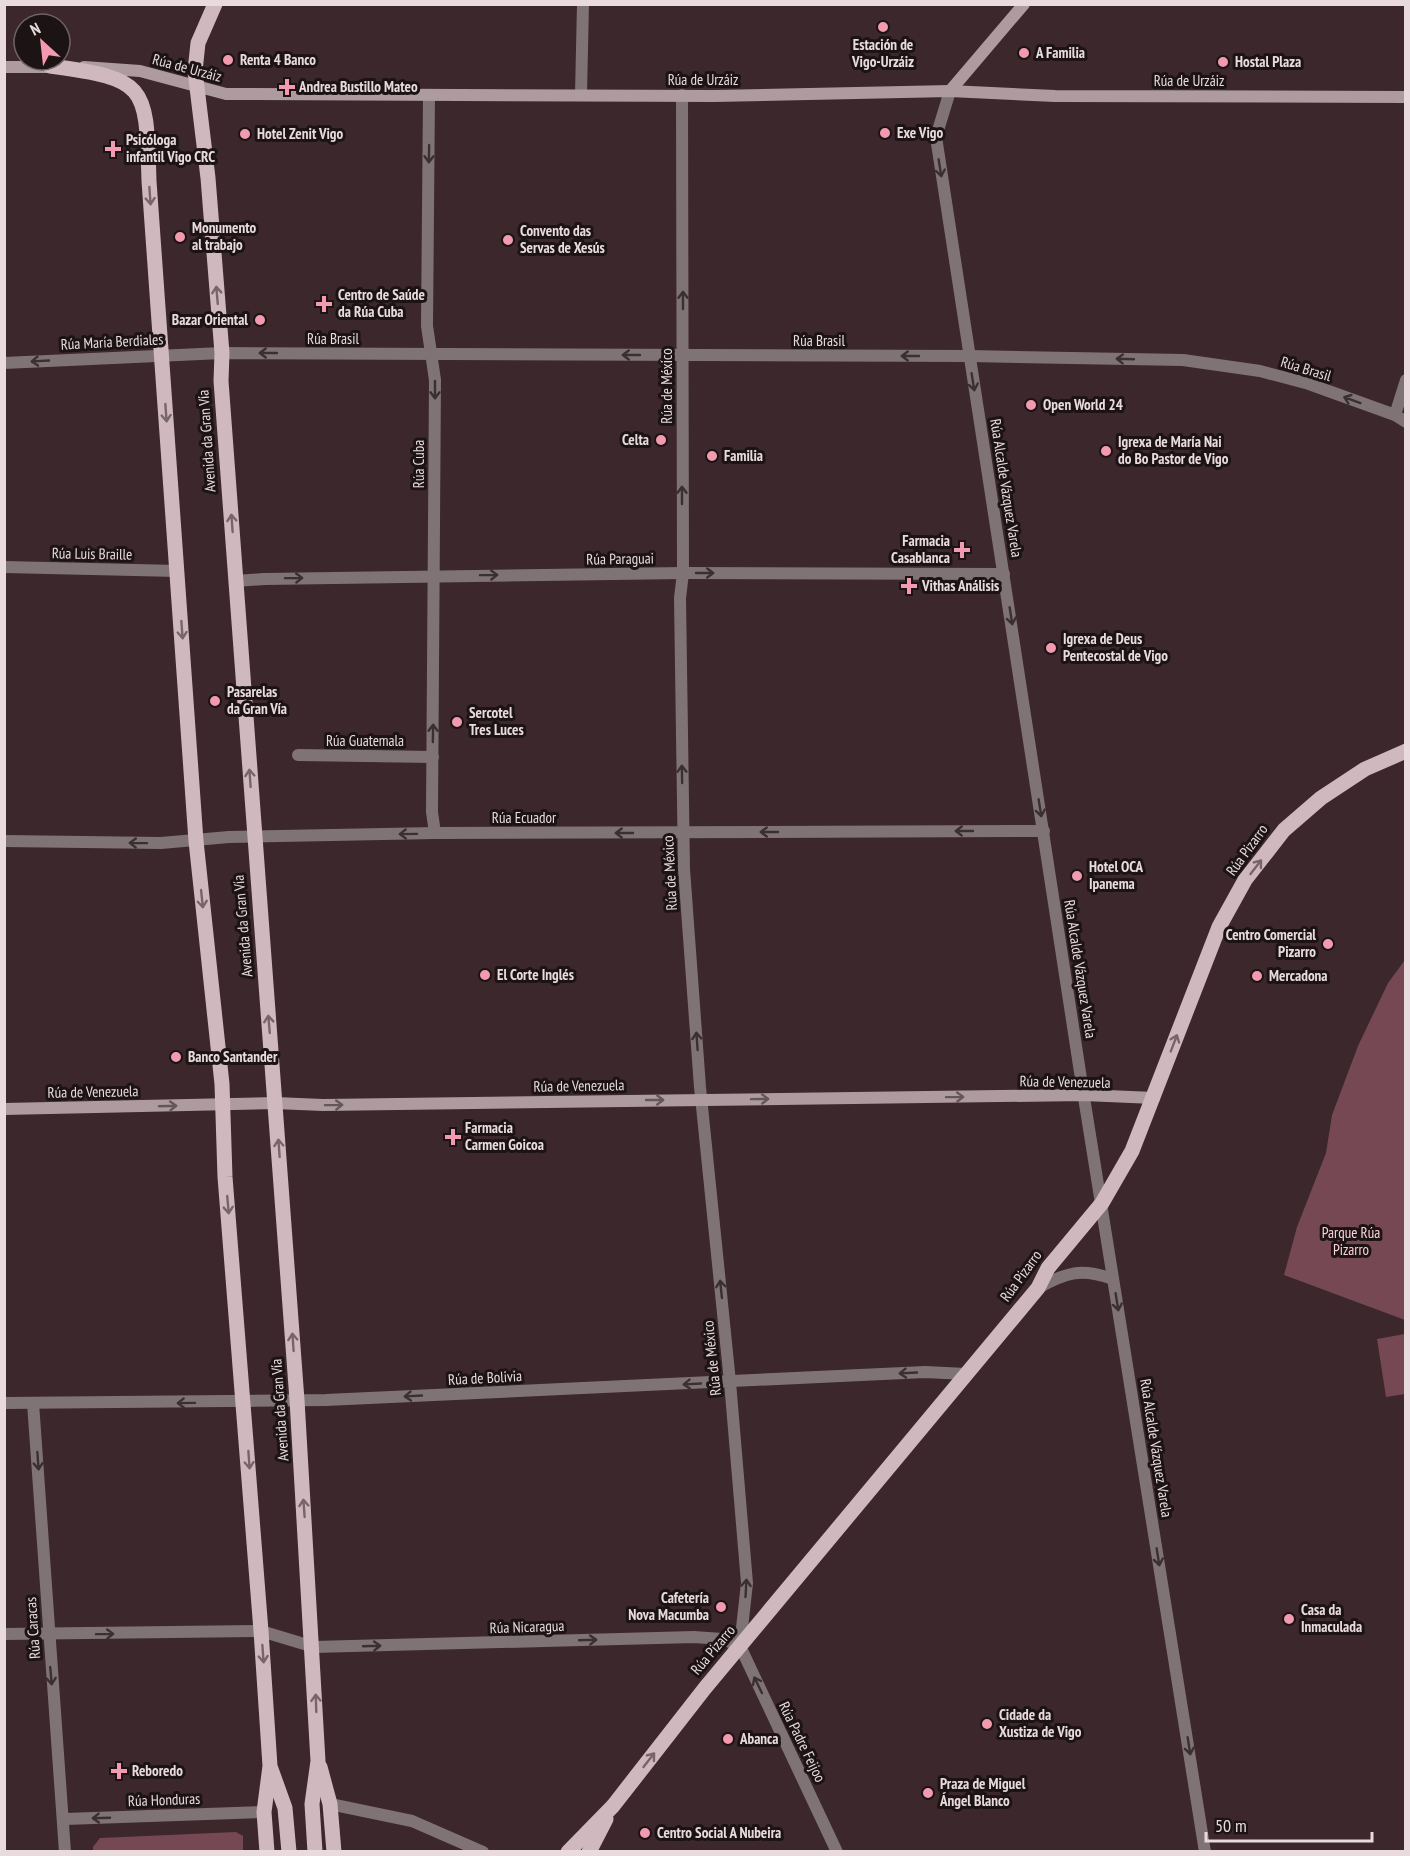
<svg xmlns="http://www.w3.org/2000/svg" width="1410" height="1856" font-family="'PT Sans Narrow',sans-serif">
<style>
.green{fill:#754854}
.lines{fill:none;stroke-linecap:round;stroke-linejoin:round}
.street{stroke:#7f7376;stroke-width:12}
.secondary{stroke:#ad9b9f;stroke-width:12}
.primary{stroke:#d0b9be;stroke-width:15}
.oneway{stroke:#3a3032}
.oneway2{stroke:#76666a}
.oneway3{stroke:#64575a}
.poi-dot{fill:#f29ab0;stroke:#1c1315;stroke-width:2}
.labels{text-anchor:middle;stroke-width:6;stroke-linejoin:round;paint-order:stroke}
.poi-label{font-size:15px;font-weight:bold;fill:#e8dadd;stroke:#1c1315;text-anchor:start}
.street-label{font-size:15px;fill:#e8dadd;stroke:#1c1315}
.park-label{font-size:15px;fill:#fdd1db;stroke:#1c1315}
</style>
<rect width="100%" height="100%" fill="#3b272c"/>
<g class="green">
<path d="M1405,960L1406,1320H1405L1284,1275L1297,1227L1326,1153L1332,1115L1358,1046L1388,983Z"/>
<path d="M1405,1334V1394L1386,1397L1377,1339Z"/>
<path d="M236,1832L243,1836V1851H93V1847L100,1838Z"/>
</g>
<g class="lines">
<g class="street">
<path d="M950,91L936,137L1082,1085L1205,1852"/>
<path d="M581,94L583,4"/>
<path d="M429,95L427,326L435,380L432,812L435,833"/>
<path d="M682,95L683,573L680,598L684,869L700,1087L730,1382L747,1583L740,1646L837,1852"/>
<path d="M4,363L222,353L969,356L1183,360L1260,371L1309,384L1395,415L1406,422"/>
<path d="M1395,415L1406,380"/>
<path d="M4,567L178,571"/>
<path d="M236,581L264,579L683,573L1004,574"/>
<path d="M298,755L433,757"/>
<path d="M4,841L161,843L229,837L435,833L1044,831"/>
<path d="M1038,1288C1067,1272 1081,1268 1113,1279"/>
<path d="M4,1403L326,1400L925,1372L966,1374"/>
<path d="M33,1403L65,1852"/>
<path d="M4,1634L261,1631L314,1647L694,1637L722,1639L740,1646"/>
<path d="M330,1804L412,1821L483,1852"/>
<path d="M65,1819L264,1812"/>
</g>
<g class="secondary">
<path d="M4,67H58"/>
<path d="M84,67L140,71L226,94L714,96L950,91L1055,96L1406,97"/>
<path d="M950,91L1024,4"/>
<path d="M4,1109L275,1103L323,1105L1084,1095L1154,1098"/>
</g>
<g class="primary">
<path d="M215,4L198,43L195,71L208,178L222,353L221,381L297,1400L318,1761L312,1804L315,1852"/>
<path d="M50,66C149,79 146,86 149,181L196,841L222,1084L225,1177L261,1631L270,1766L264,1812L267,1852"/>
<path d="M320,1767L330,1804L334,1852"/>
<path d="M271,1769L285,1808L289,1852"/>
<path d="M568,1852L613,1806L705,1688L1038,1288L1048,1268L1102,1203L1132,1151L1219,927L1245,880L1284,830L1321,798L1365,769L1406,751"/>
<path d="M589,1852L606,1819"/>
</g>
</g>
<defs><path id="oneway-shaft" d="M-6 0H5M1.5-3L5.5 0L1.5 3" fill="none" stroke-width="1.6" stroke-linecap="round" stroke-linejoin="round" transform="scale(1.5)"/></defs>
<g class="oneway">
<use href="#oneway-shaft" transform="translate(429 154) rotate(91)"/>
<use href="#oneway-shaft" transform="translate(940 168) rotate(81)"/>
<use href="#oneway-shaft" transform="translate(683 300) rotate(-90)"/>
<use href="#oneway-shaft" transform="translate(268 353) rotate(-180)"/>
<use href="#oneway-shaft" transform="translate(631 355) rotate(-180)"/>
<use href="#oneway-shaft" transform="translate(910 356) rotate(-180)"/>
<use href="#oneway-shaft" transform="translate(1125 359) rotate(-178)"/>
<use href="#oneway-shaft" transform="translate(40 361) rotate(177)"/>
<use href="#oneway-shaft" transform="translate(973 382) rotate(81)"/>
<use href="#oneway-shaft" transform="translate(435 390) rotate(90)"/>
<use href="#oneway-shaft" transform="translate(1352 400) rotate(-160)"/>
<use href="#oneway-shaft" transform="translate(682 495) rotate(-90)"/>
<use href="#oneway-shaft" transform="translate(705 573)"/>
<use href="#oneway-shaft" transform="translate(489 575) rotate(-1)"/>
<use href="#oneway-shaft" transform="translate(294 578) rotate(-1)"/>
<use href="#oneway-shaft" transform="translate(1011 616) rotate(81)"/>
<use href="#oneway-shaft" transform="translate(433 733) rotate(-89)"/>
<use href="#oneway-shaft" transform="translate(682 774) rotate(-91)"/>
<use href="#oneway-shaft" transform="translate(1040 808) rotate(81)"/>
<use href="#oneway-shaft" transform="translate(964 831) rotate(180)"/>
<use href="#oneway-shaft" transform="translate(769 832) rotate(180)"/>
<use href="#oneway-shaft" transform="translate(624 833) rotate(180)"/>
<use href="#oneway-shaft" transform="translate(408 834) rotate(179)"/>
<use href="#oneway-shaft" transform="translate(138 843) rotate(-179)"/>
<use href="#oneway-shaft" transform="translate(697 1041) rotate(-94)"/>
<use href="#oneway-shaft" transform="translate(721 1289) rotate(-96)"/>
<use href="#oneway-shaft" transform="translate(1117 1302) rotate(81)"/>
<use href="#oneway-shaft" transform="translate(908 1373) rotate(177)"/>
<use href="#oneway-shaft" transform="translate(692 1384) rotate(177)"/>
<use href="#oneway-shaft" transform="translate(413 1396) rotate(177)"/>
<use href="#oneway-shaft" transform="translate(186 1403) rotate(179)"/>
<use href="#oneway-shaft" transform="translate(38 1461) rotate(86)"/>
<use href="#oneway-shaft" transform="translate(1158 1557) rotate(81)"/>
<use href="#oneway-shaft" transform="translate(746 1588) rotate(-87)"/>
<use href="#oneway-shaft" transform="translate(105 1634) rotate(-1)"/>
<use href="#oneway-shaft" transform="translate(588 1640) rotate(-2)"/>
<use href="#oneway-shaft" transform="translate(372 1646) rotate(-2)"/>
<use href="#oneway-shaft" transform="translate(51 1676) rotate(85)"/>
<use href="#oneway-shaft" transform="translate(758 1685) rotate(-116)"/>
<use href="#oneway-shaft" transform="translate(1189 1746) rotate(81)"/>
<use href="#oneway-shaft" transform="translate(101 1818) rotate(178)"/>
</g>
<g class="oneway2">
<use href="#oneway-shaft" transform="translate(150 196) rotate(86)"/>
<use href="#oneway-shaft" transform="translate(217 295) rotate(-95)"/>
<use href="#oneway-shaft" transform="translate(166 413) rotate(86)"/>
<use href="#oneway-shaft" transform="translate(232 523) rotate(-94)"/>
<use href="#oneway-shaft" transform="translate(182 630) rotate(86)"/>
<use href="#oneway-shaft" transform="translate(250 778) rotate(-94)"/>
<use href="#oneway-shaft" transform="translate(1256 867) rotate(-52)"/>
<use href="#oneway-shaft" transform="translate(202 899) rotate(84)"/>
<use href="#oneway-shaft" transform="translate(269 1024) rotate(-95)"/>
<use href="#oneway-shaft" transform="translate(1174 1043) rotate(-69)"/>
<use href="#oneway-shaft" transform="translate(279 1148) rotate(-94)"/>
<use href="#oneway-shaft" transform="translate(228 1205) rotate(85)"/>
<use href="#oneway-shaft" transform="translate(293 1342) rotate(-94)"/>
<use href="#oneway-shaft" transform="translate(249 1460) rotate(86)"/>
<use href="#oneway-shaft" transform="translate(304 1508) rotate(-94)"/>
<use href="#oneway-shaft" transform="translate(263 1654) rotate(86)"/>
<use href="#oneway-shaft" transform="translate(316 1703) rotate(-92)"/>
<use href="#oneway-shaft" transform="translate(649 1760) rotate(-52)"/>
</g>
<g class="oneway3">
<use href="#oneway-shaft" transform="translate(955 1097) rotate(-1)"/>
<use href="#oneway-shaft" transform="translate(760 1099) rotate(-1)"/>
<use href="#oneway-shaft" transform="translate(655 1100)"/>
<use href="#oneway-shaft" transform="translate(334 1105) rotate(-1)"/>
<use href="#oneway-shaft" transform="translate(168 1106) rotate(-2)"/>
</g>
<g class="poi-dot">
<circle cx="883" cy="27" r="6"/>
<circle cx="1024" cy="53" r="6"/>
<circle cx="228" cy="60" r="6"/>
<circle cx="1223" cy="62" r="6"/>
<path d="M284 78h6v6h6v6h-6v6h-6v-6h-6v-6h6z"/>
<circle cx="885" cy="133" r="6"/>
<circle cx="245" cy="134" r="6"/>
<path d="M110 140h6v6h6v6h-6v6h-6v-6h-6v-6h6z"/>
<circle cx="180" cy="237" r="6"/>
<circle cx="508" cy="240" r="6"/>
<path d="M321 295h6v6h6v6h-6v6h-6v-6h-6v-6h6z"/>
<circle cx="260" cy="320" r="6"/>
<circle cx="1031" cy="405" r="6"/>
<circle cx="661" cy="440" r="6"/>
<circle cx="1106" cy="451" r="6"/>
<circle cx="712" cy="456" r="6"/>
<path d="M959 541h6v6h6v6h-6v6h-6v-6h-6v-6h6z"/>
<path d="M906 577h6v6h6v6h-6v6h-6v-6h-6v-6h6z"/>
<circle cx="1051" cy="648" r="6"/>
<circle cx="215" cy="701" r="6"/>
<circle cx="457" cy="722" r="6"/>
<circle cx="1077" cy="876" r="6"/>
<circle cx="1328" cy="944" r="6"/>
<circle cx="485" cy="975" r="6"/>
<circle cx="1257" cy="976" r="6"/>
<circle cx="176" cy="1057" r="6"/>
<path d="M450 1128h6v6h6v6h-6v6h-6v-6h-6v-6h6z"/>
<circle cx="721" cy="1607" r="6"/>
<circle cx="1289" cy="1619" r="6"/>
<circle cx="987" cy="1724" r="6"/>
<circle cx="728" cy="1739" r="6"/>
<path d="M116 1762h6v6h6v6h-6v6h-6v-6h-6v-6h6z"/>
<circle cx="928" cy="1793" r="6"/>
<circle cx="645" cy="1833" r="6"/>
</g>
<g class="labels">
<g class="poi-label">
<text x="883" y="50" text-anchor="middle">Estación de<tspan x="883" dy="17">Vigo-Urzáiz</tspan></text>
<text x="1036" y="58">A Familia</text>
<text x="240" y="65">Renta 4 Banco</text>
<text x="1235" y="67">Hostal Plaza</text>
<text x="299" y="92">Andrea Bustillo Mateo</text>
<text x="897" y="138">Exe Vigo</text>
<text x="257" y="139">Hotel Zenit Vigo</text>
<text x="126" y="145">Psicóloga<tspan x="126" dy="17">infantil Vigo CRC</tspan></text>
<text x="192" y="233">Monumento<tspan x="192" dy="17">al trabajo</tspan></text>
<text x="520" y="236">Convento das<tspan x="520" dy="17">Servas de Xesús</tspan></text>
<text x="338" y="300">Centro de Saúde<tspan x="338" dy="17">da Rúa Cuba</tspan></text>
<text x="248" y="325" text-anchor="end">Bazar Oriental</text>
<text x="1043" y="410">Open World 24</text>
<text x="649" y="445" text-anchor="end">Celta</text>
<text x="1118" y="447">Igrexa de María Nai<tspan x="1118" dy="17">do Bo Pastor de Vigo</tspan></text>
<text x="724" y="461">Familia</text>
<text x="950" y="546" text-anchor="end">Farmacia<tspan x="950" dy="17">Casablanca</tspan></text>
<text x="922" y="591">Vithas Análisis</text>
<text x="1063" y="644">Igrexa de Deus<tspan x="1063" dy="17">Pentecostal de Vigo</tspan></text>
<text x="227" y="697">Pasarelas<tspan x="227" dy="17">da Gran Vía</tspan></text>
<text x="469" y="718">Sercotel<tspan x="469" dy="17">Tres Luces</tspan></text>
<text x="1089" y="872">Hotel OCA<tspan x="1089" dy="17">Ipanema</tspan></text>
<text x="1316" y="940" text-anchor="end">Centro Comercial<tspan x="1316" dy="17">Pizarro</tspan></text>
<text x="497" y="980">El Corte Inglés</text>
<text x="1269" y="981">Mercadona</text>
<text x="188" y="1062">Banco Santander</text>
<text x="465" y="1133">Farmacia<tspan x="465" dy="17">Carmen Goicoa</tspan></text>
<text x="709" y="1603" text-anchor="end">Cafetería<tspan x="709" dy="17">Nova Macumba</tspan></text>
<text x="1301" y="1615">Casa da<tspan x="1301" dy="17">Inmaculada</tspan></text>
<text x="999" y="1720">Cidade da<tspan x="999" dy="17">Xustiza de Vigo</tspan></text>
<text x="740" y="1744">Abanca</text>
<text x="132" y="1776">Reboredo</text>
<text x="940" y="1789">Praza de Miguel<tspan x="940" dy="17">Ángel Blanco</tspan></text>
<text x="657" y="1838">Centro Social A Nubeira</text>
</g>
<g class="street-label">
<text transform="translate(187 68) rotate(15)" y="5">Rúa de Urzáiz</text>
<text x="703" y="85">Rúa de Urzáiz</text>
<text x="1189" y="86">Rúa de Urzáiz</text>
<text x="333" y="344">Rúa Brasil</text>
<text x="819" y="346">Rúa Brasil</text>
<text transform="translate(112 342) rotate(-3)" y="5">Rúa María Berdiales</text>
<text transform="translate(1306 369) rotate(17)" y="5">Rúa Brasil</text>
<text transform="translate(667 386) rotate(-90)" y="5">Rúa de México</text>
<text transform="translate(207 441) rotate(-94)" y="5">Avenida da Gran Vía</text>
<text transform="translate(419 464) rotate(-90)" y="5">Rúa Cuba</text>
<text transform="translate(1006 488) rotate(81)" y="5">Rúa Alcalde Vázquez Varela</text>
<text transform="translate(92 554) rotate(1)" y="5">Rúa Luis Braille</text>
<text transform="translate(620 559) rotate(-1)" y="5">Rúa Paraguai</text>
<text x="365" y="746">Rúa Guatemala</text>
<text x="524" y="823">Rúa Ecuador</text>
<text transform="translate(1247 850) rotate(-54)" y="5">Rúa Pizarro</text>
<text transform="translate(670 873) rotate(-93)" y="5">Rúa de México</text>
<text transform="translate(243 926) rotate(-95)" y="5">Avenida da Gran Vía</text>
<text transform="translate(1080 969) rotate(81)" y="5">Rúa Alcalde Vázquez Varela</text>
<text transform="translate(1065 1082) rotate(1)" y="5">Rúa de Venezuela</text>
<text transform="translate(579 1086) rotate(-1)" y="5">Rúa de Venezuela</text>
<text transform="translate(93 1092) rotate(-1)" y="5">Rúa de Venezuela</text>
<text transform="translate(1021 1276) rotate(-54)" y="5">Rúa Pizarro</text>
<text transform="translate(712 1358) rotate(-96)" y="5">Rúa de México</text>
<text transform="translate(485 1378) rotate(-3)" y="5">Rúa de Bolivia</text>
<text transform="translate(280 1410) rotate(-94)" y="5">Avenida da Gran Vía</text>
<text transform="translate(1156 1448) rotate(81)" y="5">Rúa Alcalde Vázquez Varela</text>
<text transform="translate(527 1627) rotate(-2)" y="5">Rúa Nicaragua</text>
<text transform="translate(33 1628) rotate(-94)" y="5">Rúa Caracas</text>
<text transform="translate(713 1650) rotate(-50)" y="5">Rúa Pizarro</text>
<text transform="translate(802 1742) rotate(64)" y="5">Rúa Padre Feijoo</text>
<text transform="translate(164 1800) rotate(-2)" y="5">Rúa Honduras</text>
</g>
<g class="park-label">
<text x="1351" y="1238">Parque Rúa<tspan x="1351" dy="17">Pizarro</tspan></text>
</g>
</g>
<rect width="1410" height="1856" fill="none" stroke="#e8dadd" stroke-width="12"/>
<g transform="translate(42 42) rotate(333)"><circle r="28" fill="#1c1315" stroke="#6e6365" stroke-width="1.5"/>
<path d="M0-4.5L10 22L0 15L-10 22Z" fill="#f29ab0"/>
<text y="-9" font-size="16" font-weight="bold" text-anchor="middle" fill="#e8dadd">N</text>
</g>
<path d="M1206 1832v9h166v-9" fill="none" stroke="#e8dadd" stroke-width="3"/>
<text x="1215" y="1832" font-size="18" fill="#e8dadd" stroke="#1c1315" stroke-width="4.5" paint-order="stroke">50 m</text>
</svg>
